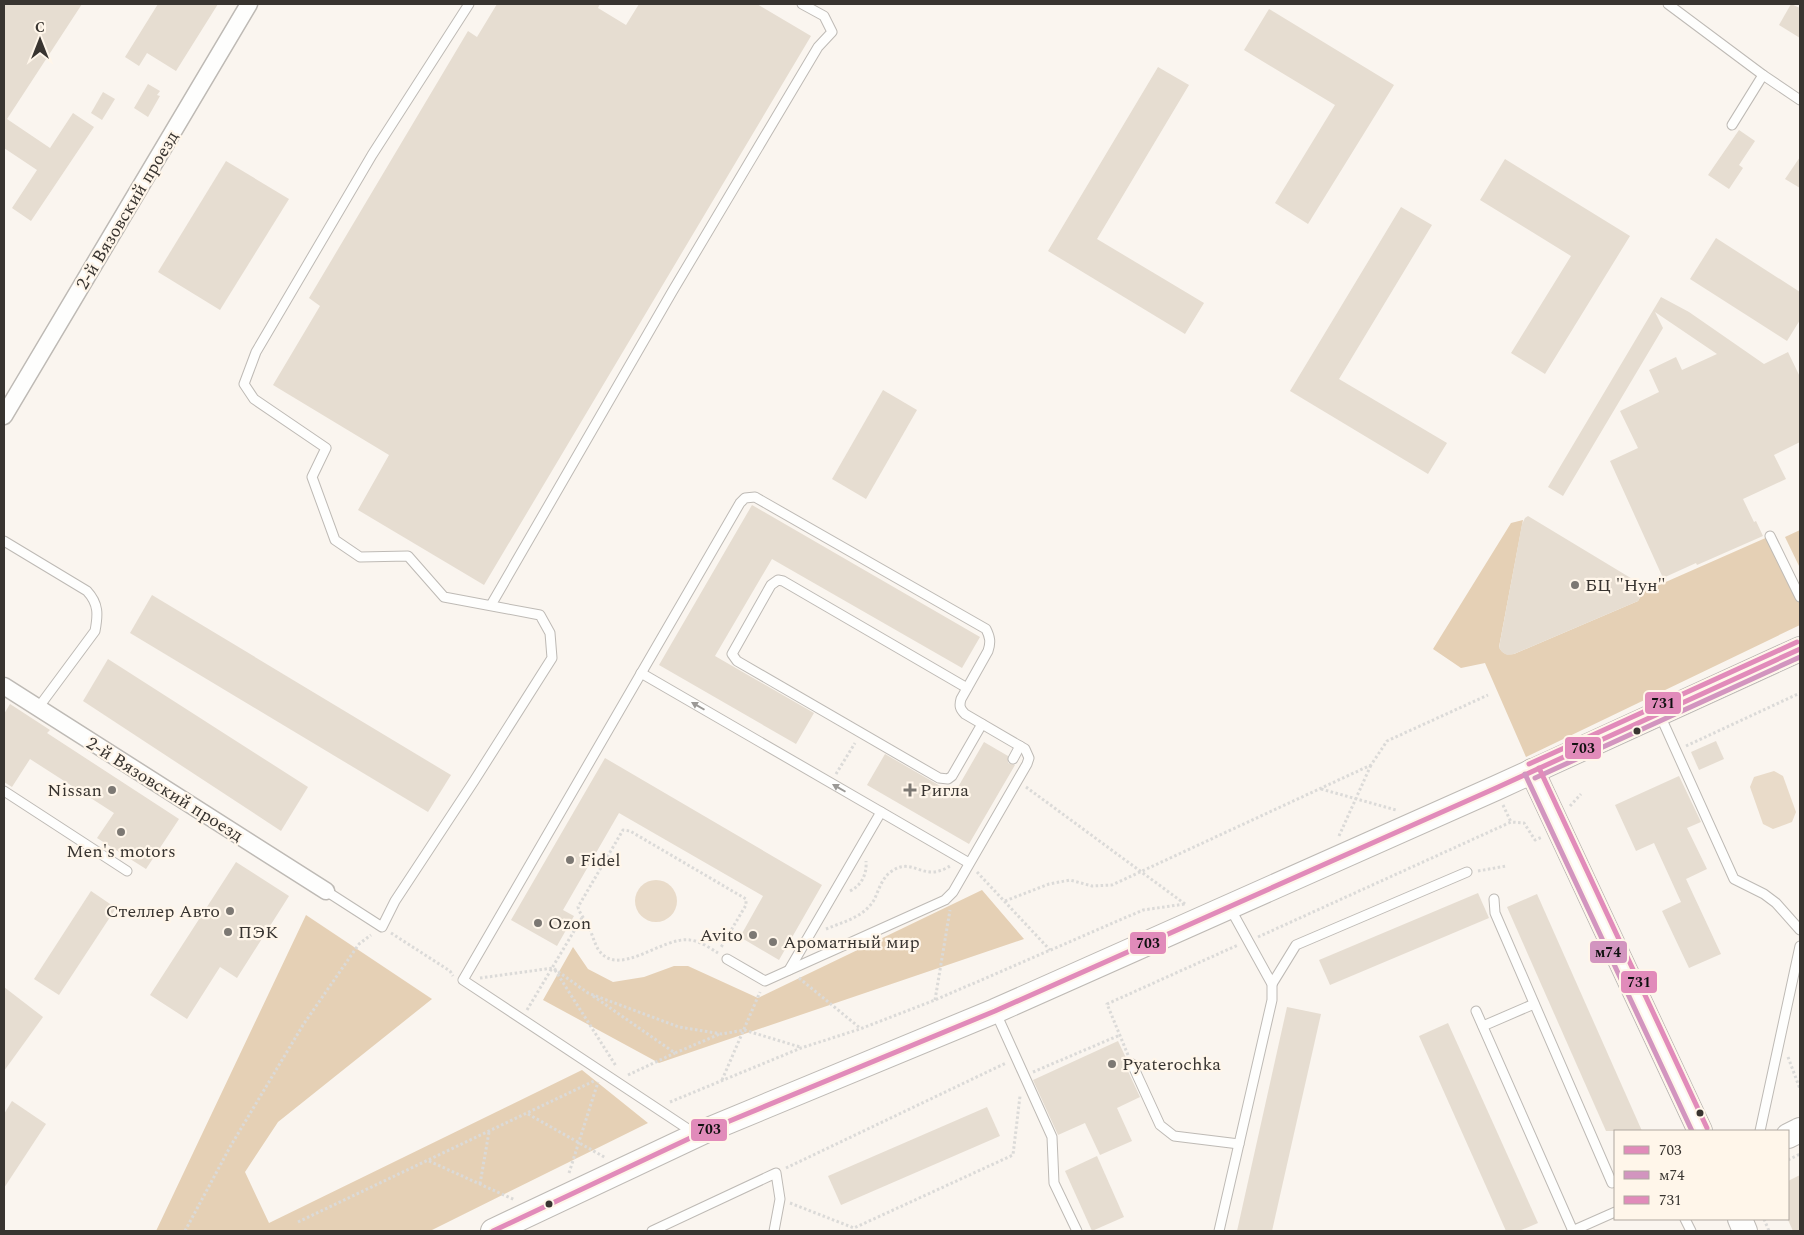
<svg xmlns="http://www.w3.org/2000/svg" width="1804" height="1235" font-family="Spectral,serif">
<style>
.green{fill:#e9dbc9}
.forest{fill:#e5d0b5}
.building{fill:#e6ddd1}
.lines{fill:none;stroke-linecap:round;stroke-linejoin:round}
.lane-casing{stroke:#bebab5;stroke-width:11}
.street-casing{stroke:#bebab5;stroke-width:19}
.secondary-casing{stroke:#bebab5;stroke-width:26}
.path{stroke:#dbdad8;stroke-width:3;stroke-dasharray:2.5 2.5;stroke-linecap:butt}
.lane{stroke:#fefefd;stroke-width:9}
.street{stroke:#fefefd;stroke-width:16}
.secondary{stroke:#fefefd;stroke-width:24}
.bus-1-casing{stroke:#fff6ea;stroke-width:9}
.bus-2-casing{stroke:#fff6ea;stroke-width:9}
.bus-3-casing{stroke:#fff6ea;stroke-width:9}
.bus-1{stroke:#e18bba;stroke-width:5}
.bus-2{stroke:#d295bf;stroke-width:5}
.bus-3{stroke:#e18bba;stroke-width:5}
.oneway{fill:#9b9996}
.poi-dot{fill:#7c7873;stroke:#fff6ea;stroke-width:2}
.bus-dot{fill:#383430;stroke:#fff6ea;stroke-width:2}
.labels{text-anchor:middle;stroke-width:4.5;stroke-linejoin:round;paint-order:stroke}
.street-label{font-size:18px;fill:#383430;stroke:#fff6ea}
.poi-label{font-size:18px;fill:#383430;stroke:#fff6ea;text-anchor:start}
.line-badge{stroke:#fff6ea;stroke-width:2}
.pale-badge-label{font-size:14px;text-anchor:middle;font-weight:bold;fill:#111}
</style>
<rect width="100%" height="100%" fill="#faf5ef"/>
<g class="green">
<path d="M1774,771L1783,776L1796,812L1792,822L1773,829L1763,824L1750,787L1754,777Z"/>
<circle cx="656" cy="901" r="21"/>
</g>
<g class="forest">
<path d="M1523,520L1499,647C1503,654 1506,655 1514,654L1638,601L1643,592L1770,536L1800,600V625L1526,757L1485,663L1461,668L1433,649L1511,523Z"/>
<path d="M1800,530V568L1785,537Z"/>
<path d="M982,890L1024,939L659,1063L543,1000L573,947L588,969L613,982L644,977L674,966H688L758,998Z"/>
<path d="M306,915L432,999L278,1122L245,1172L269,1223L582,1070L648,1123L430,1231H156Z"/>
</g>
<g class="building">
<path d="M4,4H82L7,119L50,148L73,113L94,127L31,221L12,208L37,170L4,148Z"/>
<path d="M158,4H218L176,71L147,53L139,66L125,57Z"/>
<path d="M497,4H600L598,8L626,25L639,4H757L811,36L484,585L358,510L389,455L273,385L320,306L309,298L468,31L477,37Z"/>
<path d="M1791,4L1800,8V38L1779,25Z"/>
<path d="M1269,9L1394,85L1308,224L1275,203L1335,105L1244,50Z"/>
<path d="M1158,67L1189,85L1097,239L1204,303L1185,334L1048,251Z"/>
<path d="M148,84L160,91L157,95L160,96L148,117L134,108Z"/>
<path d="M103,92L115,99L102,120L91,113Z"/>
<path d="M1739,130L1755,141L1739,165L1743,168L1729,189L1708,175Z"/>
<path d="M1800,157V188L1785,179Z"/>
<path d="M1505,159L1630,236L1545,374L1511,353L1571,256L1480,200Z"/>
<path d="M226,161L289,199L220,310L158,272Z"/>
<path d="M1401,207L1432,225L1339,379L1447,443L1428,474L1290,391Z"/>
<path d="M1716,238L1800,292V320L1787,341L1690,279Z"/>
<path d="M1661,297L1689,312L1764,364L1788,352L1800,377V442L1774,455L1786,479L1743,499L1754,522L1756,521L1763,536L1697,565L1696,563L1663,578L1610,461L1638,448L1620,411L1659,392L1649,370L1676,357L1682,370L1717,354L1655,312L1663,328L1563,496L1548,487Z"/>
<path d="M883,390L917,410L866,499L832,479Z"/>
<path d="M752,505L980,637L962,668L772,559L715,656L814,713L796,744L659,665Z"/>
<path d="M1528,516L1639,583L1643,592L1638,601L1514,654L1507,655L1502,652L1499,648L1500,642L1522,524L1525,518Z"/>
<path d="M152,595L451,775L428,812L130,633Z"/>
<path d="M108,659L308,787L281,831L83,701Z"/>
<path d="M10,704L50,730L47,733L179,819L146,869L97,838L114,813L30,759L12,787L4,782V714Z"/>
<path d="M1716,741L1724,759L1699,770L1691,752Z"/>
<path d="M984,742L1008,756V763L1015,765L969,844L867,785L885,754L954,794Z"/>
<path d="M605,758L822,885L779,960L740,937L763,896L619,813L563,910L574,916L557,946L511,920Z"/>
<path d="M1679,776L1701,822L1687,828L1707,869L1686,879L1721,954L1689,968L1662,911L1681,902L1654,843L1636,851L1615,805Z"/>
<path d="M236,862L289,896L237,978L220,967L187,1019L150,995Z"/>
<path d="M91,891L116,908L59,995L34,979Z"/>
<path d="M1478,893L1489,918L1330,985L1319,960Z"/>
<path d="M1537,894L1642,1131H1606L1507,907Z"/>
<path d="M4,987L43,1017L4,1071Z"/>
<path d="M1287,1007L1321,1014L1272,1231H1237Z"/>
<path d="M1448,1023L1538,1223L1519,1231H1506L1419,1036Z"/>
<path d="M1118,1041L1127,1060L1126,1067L1140,1097L1117,1108L1132,1141L1100,1155L1085,1123L1058,1135L1033,1080Z"/>
<path d="M12,1101L46,1124L4,1188V1114Z"/>
<path d="M987,1107L1000,1136L841,1205L828,1176Z"/>
<path d="M1097,1156L1124,1217L1092,1231L1065,1171Z"/>
<path d="M1800,1175V1231H1793L1788,1220V1181Z"/>
</g>
<g class="lines">
<defs>
<g id="lane">
<path d="M1668,4L1763,75L1800,100"/>
<path d="M1732,125L1763,75"/>
<path d="M1770,536L1800,597"/>
<path d="M4,541L87,591C99,604 98,615 95,631L38,708"/>
<path d="M491,605L672,292L818,47L832,32L824,16L802,4"/>
<path d="M641,673L881,812"/>
<path d="M967,688L783,581L778,580L771,585L732,654L737,661L939,778L948,779L952,776L982,724"/>
<path d="M1659,713L1734,879L1764,894L1776,903L1800,930"/>
<path d="M1013,759L1020,746"/>
<path d="M4,791L127,871"/>
<path d="M326,891L382,927L395,901L474,781L552,658L550,633L540,615L444,597L408,556L360,557L335,540L312,477L326,448L254,399L244,384L256,352L372,155L469,4"/>
<path d="M1494,899L1495,913L1612,1183"/>
<path d="M789,970L881,812L969,863"/>
<path d="M1272,984L1296,945L1467,872"/>
<path d="M995,1011L1052,1137L1054,1183L1077,1231"/>
<path d="M1476,1011L1573,1231"/>
<path d="M1483,1026L1534,1004"/>
<path d="M1132,1064L1160,1125L1174,1136L1239,1144"/>
<path d="M1760,1131L1800,946"/>
<path d="M694,1133L463,980L740,503L745,498L755,497L986,629C990,637 991,642 988,651L961,699C959,706 960,709 965,714L1025,749L1029,758L1027,764L953,892L945,900L765,981L727,959"/>
<path d="M1685,1219L1691,1231"/>
<path d="M652,1231L776,1173L780,1199L774,1231"/>
<path d="M1219,1231L1272,1000V984L1230,908"/>
<path d="M1572,1231L1615,1212"/>
</g>
<g id="street">
<path d="M4,416L249,4"/>
<path d="M4,686L326,891"/>
</g>
<g id="secondary">
<path d="M1532,771L1700,1131"/>
<path d="M1788,1136L1800,1130"/>
<path d="M1740,1219L1745,1231"/>
<path d="M493,1231L703,1132L995,1011L1496,788L1800,649"/>
</g>
</defs>
<use href="#lane" class="lane-casing"/>
<use href="#street" class="street-casing"/>
<use href="#secondary" class="secondary-casing"/>
<g class="path">
<path d="M1686,746L1800,693"/>
<path d="M836,774L855,743"/>
<path d="M1026,787L1185,904"/>
<path d="M1321,789L1396,810"/>
<path d="M1503,805L1511,822"/>
<path d="M1570,806L1581,794"/>
<path d="M1339,836L1371,765"/>
<path d="M1478,871L1506,866"/>
<path d="M977,872L1050,950"/>
<path d="M850,891C862,885 867,874 866,861"/>
<path d="M1005,901L1049,884L1070,880L1092,886L1112,885L1371,765L1387,741L1488,695"/>
<path d="M826,929C843,922 864,917 874,900C879,890 882,877 892,871C908,860 917,872 932,872C939,872 945,869 950,866"/>
<path d="M391,933L450,971L453,976"/>
<path d="M1258,937L1511,822L1524,823L1535,840L1542,837"/>
<path d="M718,953C710,948 700,941 690,940C662,936 618,980 598,949C594,942 592,934 589,927C586,920 580,915 578,907L623,830L630,831L746,899V905L720,949"/>
<path d="M555,970L616,1066"/>
<path d="M480,978L553,968L588,993L679,1027L722,1034L744,1030L800,1047"/>
<path d="M799,978L860,1028"/>
<path d="M593,996L675,1053L720,1034"/>
<path d="M935,1000L950,910"/>
<path d="M527,1010L583,916"/>
<path d="M1128,1055L1107,1004L1238,945"/>
<path d="M1788,1057L1800,1089"/>
<path d="M1033,1072L1120,1035"/>
<path d="M628,1075L675,1053"/>
<path d="M722,1080L760,992"/>
<path d="M670,1102L801,1048L860,1029L935,1000L1143,910L1185,904"/>
<path d="M528,1114L606,1158"/>
<path d="M1788,1160L1800,1154"/>
<path d="M429,1161L515,1200"/>
<path d="M786,1168L1006,1063"/>
<path d="M569,1173L598,1082"/>
<path d="M480,1184L489,1132"/>
<path d="M790,1203L854,1228L1013,1155L1020,1096"/>
<path d="M1764,1219L1769,1231"/>
<path d="M298,1222L594,1081"/>
<path d="M185,1231L230,1147L303,1025L359,944L371,935"/>
</g>
<use href="#lane" class="lane"/>
<use href="#street" class="street"/>
<use href="#secondary" class="secondary"/>
<defs>
<path id="bus-1" d="M493,1231L703,1132L995,1011L1496,788L1800,649"/>
<g id="bus-2">
<path d="M1525,774L1692,1131"/>
<path d="M1535,778L1800,657"/>
</g>
<g id="bus-3">
<path d="M1529,764L1797,642"/>
<path d="M1539,768L1707,1128"/>
</g>
</defs>
<use href="#bus-1" class="bus-1-casing"/>
<use href="#bus-2" class="bus-2-casing"/>
<use href="#bus-3" class="bus-3-casing"/>
<use href="#bus-1" class="bus-1"/>
<use href="#bus-2" class="bus-2"/>
<use href="#bus-3" class="bus-3"/>
</g>
<defs><path id="oneway-solid" d="M-6-.8H1V-3.2L6.5 0L1 3.2V.8H-6Z" transform="scale(1.25)"/></defs>
<g class="oneway">
<use href="#oneway-solid" transform="translate(698 706) rotate(-150)"/>
<use href="#oneway-solid" transform="translate(839 788) rotate(-150)"/>
</g>
<g class="poi-dot">
<circle cx="1575" cy="585" r="5"/>
<circle cx="112" cy="790" r="5"/>
<path d="M907.5 782.5h5v5h5v5h-5v5h-5v-5h-5v-5h5z"/>
<circle cx="121" cy="832" r="5"/>
<circle cx="570" cy="860" r="5"/>
<circle cx="230" cy="911" r="5"/>
<circle cx="538" cy="923" r="5"/>
<circle cx="228" cy="932" r="5"/>
<circle cx="753" cy="935" r="5"/>
<circle cx="773" cy="942" r="5"/>
<circle cx="1112" cy="1064" r="5"/>
</g>
<g class="bus-dot">
<circle cx="1637" cy="731" r="4.5"/>
<circle cx="1700" cy="1113" r="4.5"/>
<circle cx="549" cy="1204" r="4.5"/>
</g>
<g class="labels">
<g class="street-label">
<text transform="translate(127 210) rotate(-59)" y="6">2-й Вязовский проезд</text>
<text transform="translate(165 789) rotate(32)" y="6">2-й Вязовский проезд</text>
</g>
<g class="poi-label">
<text x="1585" y="591">БЦ "Нун"</text>
<text x="102" y="796" text-anchor="end">Nissan</text>
<text x="920" y="796">Ригла</text>
<text x="121" y="857" text-anchor="middle">Men's motors</text>
<text x="580" y="866">Fidel</text>
<text x="220" y="917" text-anchor="end">Стеллер Авто</text>
<text x="548" y="929">Ozon</text>
<text x="238" y="938">ПЭК</text>
<text x="743" y="941" text-anchor="end">Avito</text>
<text x="783" y="948">Ароматный мир</text>
<text x="1122" y="1070">Pyaterochka</text>
</g>
</g>
<g class="line-badge">
<rect x="1644" y="691" width="38" height="24" rx="5" fill="#e18bba"/>
<rect x="1564" y="736" width="38" height="24" rx="5" fill="#e18bba"/>
<rect x="1129" y="931" width="38" height="24" rx="5" fill="#e18bba"/>
<rect x="1589" y="940" width="39" height="24" rx="5" fill="#d295bf"/>
<rect x="1620" y="970" width="38" height="24" rx="5" fill="#e18bba"/>
<rect x="690" y="1118" width="38" height="24" rx="5" fill="#e18bba"/>
</g>
<g class="pale-badge-label">
<text x="1663" y="708">731</text>
<text x="1583" y="753">703</text>
<text x="1148" y="948">703</text>
<text x="1608" y="957">м74</text>
<text x="1639" y="987">731</text>
<text x="709" y="1134">703</text>
</g>
<rect width="1804" height="1235" fill="none" stroke="#383430" stroke-width="10"/>
<rect x="1614" y="1130" width="175" height="90" fill="#fff6ea" stroke="#afa8a0"/>
<rect x="1624" y="1146" width="25" height="8" fill="#e18bba" stroke="#afa8a0"/>
<text x="1659" y="1155" font-size="15" fill="#383430">703</text>
<rect x="1624" y="1171" width="25" height="8" fill="#d295bf" stroke="#afa8a0"/>
<text x="1659" y="1180" font-size="15" fill="#383430">м74</text>
<rect x="1624" y="1196" width="25" height="8" fill="#e18bba" stroke="#afa8a0"/>
<text x="1659" y="1205" font-size="15" fill="#383430">731</text>
<g transform="translate(40 40)" stroke="#fff6ea" stroke-width="4" paint-order="stroke">
<path d="M0-4L9 19L0 12L-9 19Z" fill="#383430"/>
<text y="-8" font-size="14" font-weight="bold" text-anchor="middle" fill="#383430">С</text>
</g>
</svg>
